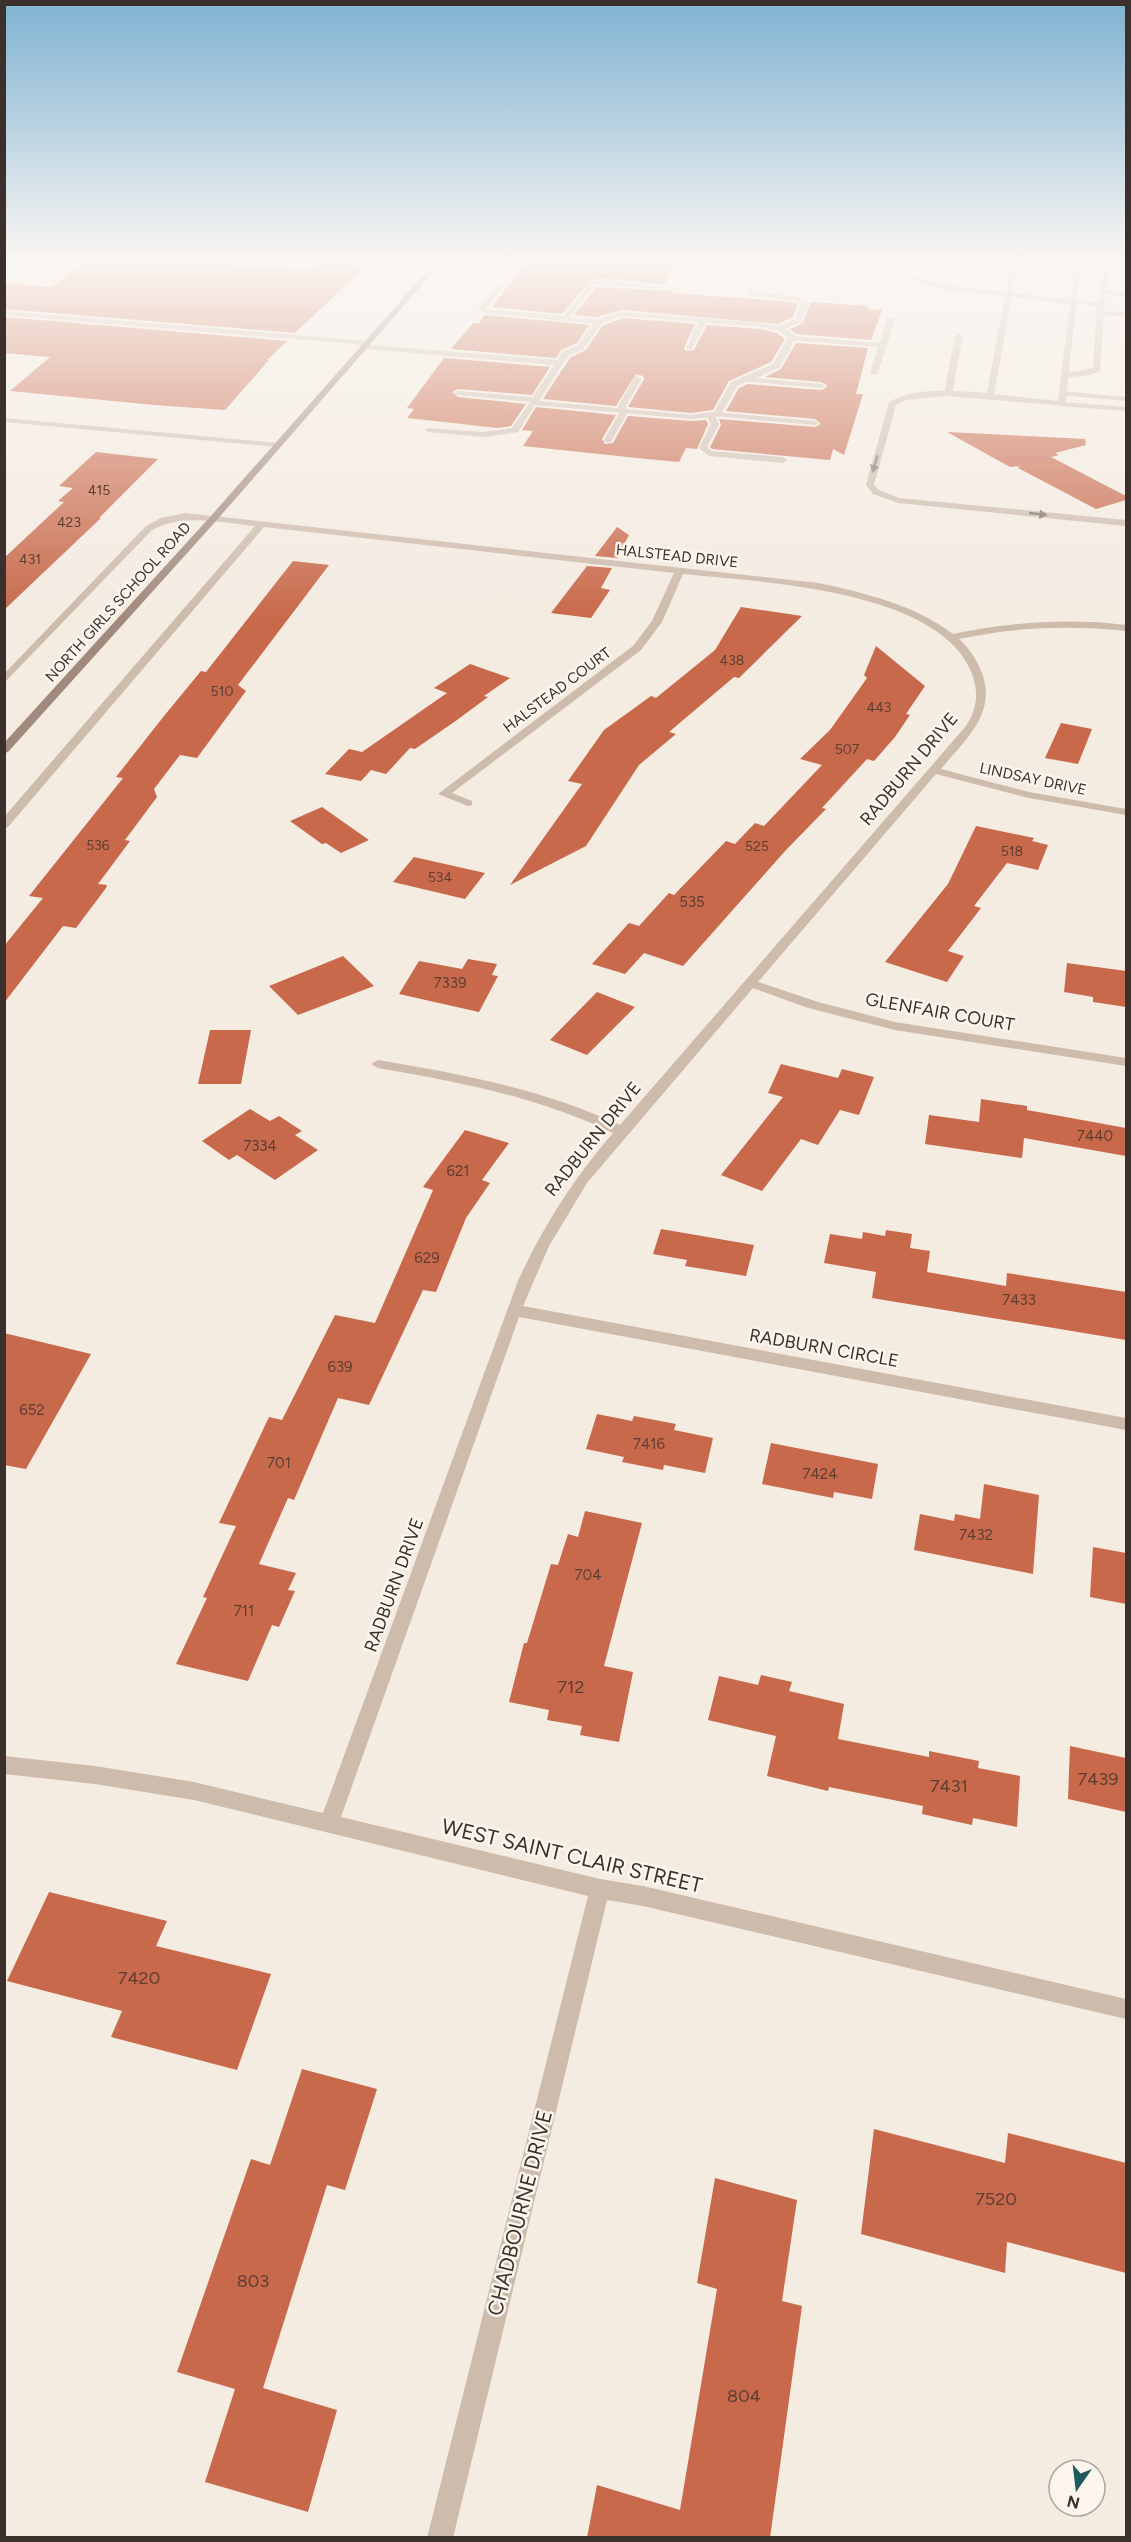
<svg xmlns="http://www.w3.org/2000/svg" width="1131" height="2542" font-family="Figtree,sans-serif">
<style>
.building{fill:#c8694b}
.lines{fill:none;stroke-linecap:round;stroke-linejoin:round}
.lane{fill:#cdbbac;fill-rule:evenodd}
.street{fill:#cdbbac;fill-rule:evenodd}
.secondary{fill:#a18a7d;fill-rule:evenodd}
.oneway{fill:#7d6f65}
.labels{text-anchor:middle;stroke-width:5;stroke-linejoin:round;paint-order:stroke}
.far-number-label{font-size:14px;fill:#5e3e33}
.far-street-label{font-size:15px;fill:#3b302b;stroke:#fbf5ee}
.number-label{font-size:15px;fill:#5e3e33}
.street-label{font-size:18px;fill:#3b302b;stroke:#fbf5ee}
.near-number-label{font-size:18px;fill:#5e3e33}
.near-street-label{font-size:21px;fill:#3b302b;stroke:#fbf5ee}
</style>
<rect width="100%" height="100%" fill="#f4ebe1"/>
<g class="building">
<path d="M85,262H196L311,270L319,262L366,266L295,333L4,309V283L51,287Z"/>
<path d="M526,262H677L664,285L606,278L591,280L562,314L492,307Z"/>
<path d="M596,287L674,291L672,293L793,302L798,305L793,317L778,324L622,310L596,317L574,315Z"/>
<path d="M811,302L869,306L868,309L882,310L871,340L796,334L790,329L803,323Z"/>
<path d="M485,315L589,325L577,343L561,350L556,358L451,349L473,323H479Z"/>
<path d="M4,317L287,341L267,360H269L225,410L154,405L10,391L50,357L4,353Z"/>
<path d="M623,318L695,324L684,348L686,351L694,350L707,325L761,329L777,333L785,339L771,362L729,381L713,410L691,413L628,407L644,379L643,376L636,374L616,406L543,399L570,358L586,350L602,326Z"/>
<path d="M796,343L868,348L856,394H863L844,455L833,449L830,460L712,449L710,447L721,425L719,419L815,427L821,424L815,419L726,411L739,388L748,384L821,390L826,388L827,385L821,382L765,377L781,369Z"/>
<path d="M444,358L550,367L532,395L458,389L452,392L458,397L526,404L511,426L498,428L407,418L414,409L407,408Z"/>
<path d="M536,407L616,415L602,439L605,444L613,443L628,416L691,421L706,420L708,424L697,449L686,448L679,462L647,459L523,446L533,431L522,430Z"/>
<path d="M947,432L1085,439L1086,445L1055,453L1059,455L1051,457L1126,496V500L1096,509L1018,468L1020,466L1010,467Z"/>
<path d="M96,452L158,459L99,518H101L4,610V558L64,502L58,501L73,488L59,486Z"/>
<path d="M617,527L629,535L617,558L595,556Z"/>
<path d="M293,561L329,565L238,685L246,691L197,758L180,755L154,789L157,797L125,840L130,841L98,884L107,885L106,888L76,928L63,926L4,1003V946L43,898L29,896L123,778L116,777L164,716L201,671L206,672Z"/>
<path d="M587,566L612,568L601,588L610,590L591,618L551,613Z"/>
<path d="M741,607L802,616L739,678L734,677L669,732L676,734L639,765L586,846L510,885L582,784L568,781L604,730L651,696L656,698L715,650Z"/>
<path d="M876,646L925,686L906,714L910,715L895,737L874,761L867,759L822,808L826,809L786,850L683,966L644,953L625,974L592,964L629,923L639,926L669,893L674,895L726,841L735,844L755,823L764,826L822,765L800,759L830,730L867,678L864,675Z"/>
<path d="M470,664L510,678L484,696L488,697L457,720L415,749L410,748L386,774L371,770L361,781L325,774L349,749L362,752L447,693L434,688Z"/>
<path d="M1061,723L1092,729L1078,764L1045,758Z"/>
<path d="M322,807L369,840L341,853L326,843L322,844L290,821Z"/>
<path d="M976,826L1034,838L1032,841L1048,845L1038,870L1007,863L974,906L981,908L948,951L964,956L947,982L885,962L948,884Z"/>
<path d="M414,857L485,873L465,899L393,882Z"/>
<path d="M343,956L374,986L298,1015L269,986Z"/>
<path d="M468,959L497,964L492,975L498,976L479,1012L399,994L419,961L462,969Z"/>
<path d="M1067,963L1126,971V1007L1093,1002V997L1064,992Z"/>
<path d="M597,992L635,1007L587,1055L550,1040Z"/>
<path d="M210,1030H251L241,1084H198Z"/>
<path d="M781,1064L838,1078L842,1069L874,1077L859,1115L840,1110L818,1145L801,1139L762,1191L721,1175L783,1097L768,1093Z"/>
<path d="M981,1099L1027,1106V1110L1126,1128V1156L1024,1138L1022,1158L925,1144L929,1115L979,1122Z"/>
<path d="M250,1109L270,1121L279,1116L302,1131L295,1135L318,1150L275,1180L237,1155L229,1160L202,1141Z"/>
<path d="M465,1130L509,1143L482,1180L490,1183L466,1218L436,1292L423,1290L369,1405L338,1398L294,1500L288,1498L259,1564L296,1573L288,1590L295,1591L279,1627L272,1625L248,1681L176,1664L207,1598L203,1597L236,1526L219,1523L269,1417L282,1420L335,1315L375,1323L433,1190L423,1187Z"/>
<path d="M661,1229L754,1245L746,1276L685,1266L687,1260L653,1254Z"/>
<path d="M886,1230L912,1234L910,1248L930,1251L927,1272L1006,1286L1007,1273L1126,1292V1340L872,1298L876,1272L824,1263L830,1234L862,1239L863,1232L885,1236Z"/>
<path d="M4,1333L91,1354L26,1469L4,1465Z"/>
<path d="M597,1414L632,1421L634,1416L676,1424L674,1430L713,1438L705,1473L664,1465L663,1470L622,1462L624,1457L586,1449Z"/>
<path d="M771,1443L878,1464L872,1499L834,1492L833,1498L762,1484Z"/>
<path d="M984,1484L1039,1495L1033,1574L914,1550L920,1514L954,1521L955,1514L980,1519Z"/>
<path d="M585,1511L642,1523L604,1666L633,1672L619,1742L580,1735L582,1726L547,1720L549,1710L509,1702L524,1643H527L551,1564L558,1565L568,1534L578,1537Z"/>
<path d="M1093,1547L1126,1553V1604L1090,1597Z"/>
<path d="M761,1675L792,1682L789,1691L844,1704L838,1739L929,1757V1751L979,1761L978,1768L1020,1776L1017,1827L973,1818L972,1825L922,1814L923,1806L829,1787L828,1791L767,1776L776,1736L708,1720L719,1676L758,1685Z"/>
<path d="M1070,1746L1126,1758V1812L1068,1799Z"/>
<path d="M49,1892L167,1921L156,1946L271,1974L237,2070L111,2037L122,2011L7,1981Z"/>
<path d="M302,2069L377,2089L345,2190L327,2185L263,2388L337,2410L308,2512L205,2482L235,2389L177,2372L251,2159L270,2165Z"/>
<path d="M874,2129L1005,2163L1008,2133L1126,2163V2273L1007,2242L1005,2273L861,2234Z"/>
<path d="M715,2178L797,2200L782,2301L802,2306L770,2538H587L597,2485L680,2510L717,2289L697,2283Z"/>
</g>
<g class="lines">
<g class="lane">
<path d="M1106,262H1112L1106,290L1126,293V297L1105,294L1104,312L1126,311V315L1104,317L1100,371L1089,375L1062,378V374L1093,368L1097,306L1069,302L1073,300L1098,302Z"/>
<path d="M606,280L664,287L660,289L595,285L570,317L601,320L598,324L483,313L478,309L498,285L502,287L486,309L563,316L591,282Z"/>
<path d="M751,292L796,296L809,303L801,322L780,331L777,327L795,319L801,304L794,300L748,296Z"/>
<path d="M891,317L895,319L878,373L874,375L870,373L878,347L792,340L788,338L792,336L880,343L887,319Z"/>
<path d="M700,319L707,321L692,349H686Z"/>
<path d="M959,334L963,336L952,394L948,396L944,394L955,336Z"/>
<path d="M635,376L642,378L625,408L629,410L611,442H605L604,440L620,412L616,410Z"/>
<path d="M744,377L821,384L825,386L821,388L741,381V377Z"/>
<path d="M1063,391L1126,397V401L1060,395V391Z"/>
<path d="M1062,402L1126,407V411L1059,406V402Z"/>
<path d="M714,412L815,421L819,423L815,425L715,416L719,424L707,447L711,451L783,457L787,460L783,463L709,456L699,448L711,424L707,416Z"/>
</g>
<g class="street">
<path d="M852,262H862L949,286L1006,292L1012,262H1018L1013,293L1070,300L1075,262H1081L1065,406L946,396L906,400L896,405L874,485L879,490L899,498L1126,520V526L898,503L873,494L866,485L889,402C918,386 955,391 987,393L1005,296L949,290ZM1012,297L1070,304L1058,401L994,394Z"/>
<path d="M4,311L368,341L372,343L369,345L557,360L562,352L578,345L595,320L622,312L761,323C773,325 789,326 796,338L779,368L737,386L720,416L691,419L535,405L518,432L483,437L428,432L424,430L428,428L483,432L512,428L530,402L458,395L454,393L458,391L533,397L554,365L365,349L361,347L364,345L4,315ZM623,316L761,327L778,331L788,338L773,364L731,382L714,412L691,415L539,401L568,356L584,349L601,324Z"/>
<path d="M4,418L279,443L283,445L279,447L4,422Z"/>
<path d="M185,513L819,583C865,593 915,605 953,634C1010,622 1068,618 1126,625V631C1070,625 1014,627 959,639C969,648 977,660 982,673C997,714 965,740 941,769L1029,792L1126,809V815L1029,798L936,774L758,982L818,1002L895,1022L1126,1058V1066L895,1030L808,1008L753,988L587,1183L549,1246L523,1306L1126,1418V1430L519,1317L341,1817L600,1879L643,1886L1126,1999V2019L643,1906L607,1900L453,2538H427L588,1896L194,1800L95,1784L4,1774V1756L95,1766L194,1782L323,1813L518,1281C543,1226 574,1178 613,1133C538,1097 460,1082 378,1068L371,1064L378,1060C461,1074 543,1089 620,1125L966,726C977,709 979,693 972,674C941,589 760,582 683,574L662,622L641,650L452,793L472,801V805L468,806L438,794L633,646L652,621L674,573L264,527L8,827L4,828V817L255,526C220,523 185,513 152,530L4,683V674L146,526L161,518Z"/>
</g>
<path class="secondary" d="M435,262H442L216,521L8,752L4,753V743L210,517Z"/>
</g>
<defs><path id="oneway-solid" d="M-6-.8H1V-3.2L6.5 0L1 3.2V.8H-6Z" transform="scale(1.5)"/></defs>
<g class="oneway">
<use href="#oneway-solid" transform="translate(875 464) rotate(106)"/>
<use href="#oneway-solid" transform="translate(1038 514) rotate(6)"/>
</g>
<linearGradient id="sky" x2="0" y2="1"><stop stop-color="#7eb2d2"/><stop offset="0.42" stop-color="#faf6f2"/><stop offset="1" stop-color="#faf6f2" stop-opacity="0"/></linearGradient>
<rect width="1131" height="618" fill="url(#sky)"/>
<g class="labels">
<g class="far-number-label">
<text x="99" y="495">415</text>
<text x="69" y="527">423</text>
<text x="30" y="564">431</text>
<text x="732" y="665">438</text>
<text x="222" y="696">510</text>
<text x="879" y="712">443</text>
<text x="847" y="754">507</text>
<text x="98" y="850">536</text>
<text x="757" y="851">525</text>
<text x="1012" y="856">518</text>
<text x="440" y="882">534</text>
</g>
<g class="far-street-label">
<text transform="translate(677 556) rotate(6)" y="5">HALSTEAD DRIVE</text>
<text transform="translate(118 602) rotate(-48)" y="5">NORTH GIRLS SCHOOL ROAD</text>
<text transform="translate(557 690) rotate(-37)" y="5">HALSTEAD COURT</text>
<text transform="translate(1033 779) rotate(12)" y="5">LINDSAY DRIVE</text>
</g>
<g class="number-label">
<text x="692" y="907">535</text>
<text x="450" y="988">7339</text>
<text x="1095" y="1141">7440</text>
<text x="260" y="1151">7334</text>
<text x="458" y="1176">621</text>
<text x="427" y="1263">629</text>
<text x="1019" y="1305">7433</text>
<text x="340" y="1372">639</text>
<text x="32" y="1415">652</text>
<text x="649" y="1449">7416</text>
<text x="279" y="1468">701</text>
<text x="820" y="1479">7424</text>
<text x="976" y="1540">7432</text>
<text x="588" y="1580">704</text>
<text x="244" y="1616">711</text>
</g>
<g class="street-label">
<text transform="translate(909 769) rotate(-50)" y="6">RADBURN DRIVE</text>
<text transform="translate(940 1012) rotate(10)" y="6">GLENFAIR COURT</text>
<text transform="translate(593 1139) rotate(-51)" y="6">RADBURN DRIVE</text>
<text transform="translate(824 1348) rotate(10)" y="6">RADBURN CIRCLE</text>
<text transform="translate(394 1585) rotate(-70)" y="6">RADBURN DRIVE</text>
</g>
<g class="near-number-label">
<text x="571" y="1693">712</text>
<text x="1098" y="1785">7439</text>
<text x="949" y="1792">7431</text>
<text x="139" y="1984">7420</text>
<text x="996" y="2205">7520</text>
<text x="253" y="2287">803</text>
<text x="744" y="2402">804</text>
</g>
<g class="near-street-label">
<text transform="translate(572 1856) rotate(13)" y="7">WEST SAINT CLAIR STREET</text>
<text transform="translate(520 2213) rotate(-76)" y="7">CHADBOURNE DRIVE</text>
</g>
</g>
<rect width="1131" height="2542" fill="none" stroke="#3b302b" stroke-width="12"/>
<g transform="translate(1077 2488) rotate(194)"><circle r="28" fill="#fbf5ee" stroke="#aea6a0" stroke-width="1.5"/>
<path d="M0-4.5L10 22L0 15L-10 22Z" fill="#1f5a5e"/>
<text y="-9" font-size="16" font-weight="bold" text-anchor="middle" fill="#3b302b">N</text>
</g>
</svg>
